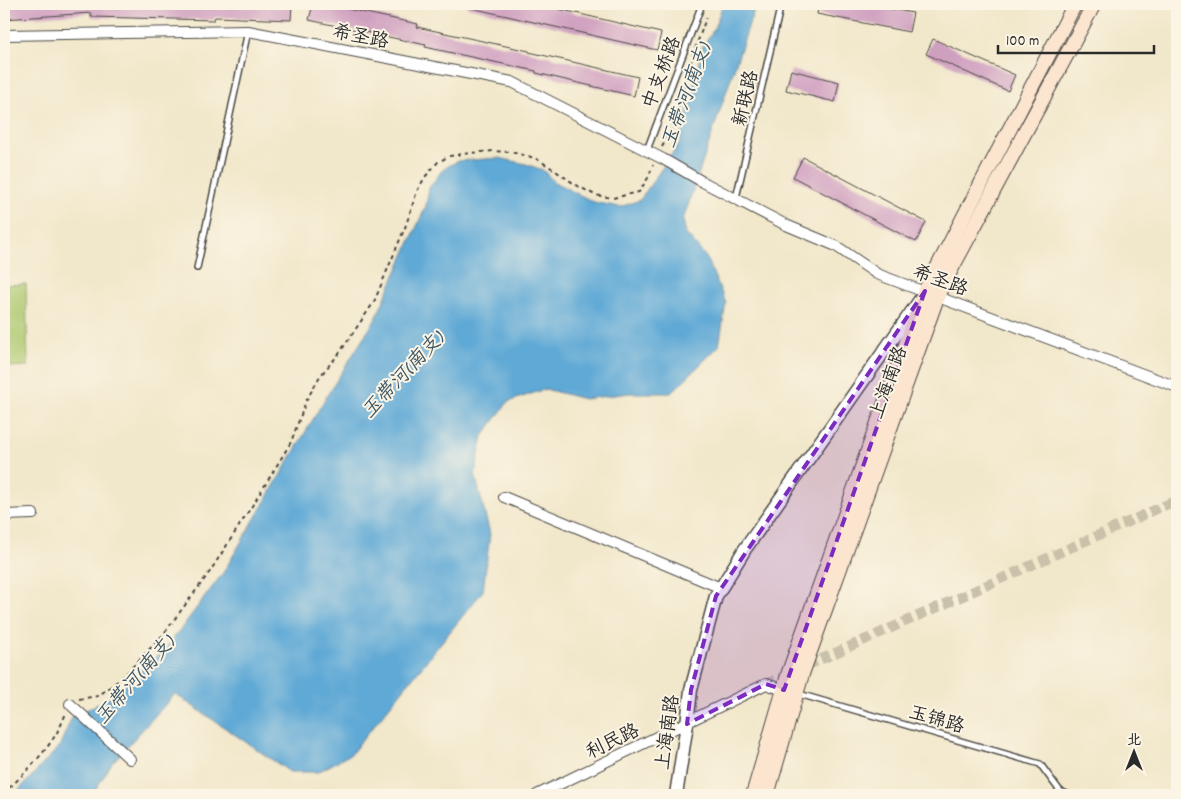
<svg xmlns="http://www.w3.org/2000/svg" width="1181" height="799" font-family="Dekko,'LXGW WenKai TC',sans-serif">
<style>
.green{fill:#abc76d;stroke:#6b794c}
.water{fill:#5ea9d6;stroke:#446a80}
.building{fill:#cf9fc0}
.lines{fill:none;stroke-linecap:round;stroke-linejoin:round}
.minor-tunnel{stroke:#c9c1aa;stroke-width:10;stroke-dasharray:10 5;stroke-linecap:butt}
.service-casing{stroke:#494743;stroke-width:8}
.minor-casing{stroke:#494743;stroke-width:12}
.tertiary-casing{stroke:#494743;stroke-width:15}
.secondary-casing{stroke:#494743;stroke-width:16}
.path{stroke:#494743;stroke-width:2;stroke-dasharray:4 4;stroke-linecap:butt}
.service{stroke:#fff;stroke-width:5}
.minor{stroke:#fff;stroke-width:10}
.tertiary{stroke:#fff;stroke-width:12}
.secondary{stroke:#fce5cf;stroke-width:14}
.marked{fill:#7b2cbf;fill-opacity:0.2;stroke:#7b2cbf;stroke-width:4;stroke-dasharray:10 6;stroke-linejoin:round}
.labels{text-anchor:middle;stroke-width:4;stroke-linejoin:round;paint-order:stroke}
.street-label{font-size:19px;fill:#2b2b2b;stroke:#fcf5e5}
.water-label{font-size:20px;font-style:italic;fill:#3d5767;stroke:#fcf5e5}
</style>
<rect width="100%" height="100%" fill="#fcf5e5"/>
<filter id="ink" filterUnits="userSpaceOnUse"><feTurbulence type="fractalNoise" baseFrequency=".02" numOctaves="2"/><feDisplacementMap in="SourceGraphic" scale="10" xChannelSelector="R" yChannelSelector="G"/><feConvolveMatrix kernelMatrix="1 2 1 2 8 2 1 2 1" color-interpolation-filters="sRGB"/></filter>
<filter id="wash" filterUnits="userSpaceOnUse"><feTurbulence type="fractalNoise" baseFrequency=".0096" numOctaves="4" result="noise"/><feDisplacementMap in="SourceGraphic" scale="20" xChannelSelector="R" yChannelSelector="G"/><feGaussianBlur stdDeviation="1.12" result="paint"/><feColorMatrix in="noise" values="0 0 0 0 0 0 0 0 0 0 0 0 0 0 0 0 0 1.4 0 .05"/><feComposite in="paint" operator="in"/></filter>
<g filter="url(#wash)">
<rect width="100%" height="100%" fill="#f1e7ca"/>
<path class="green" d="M26,284L28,366L4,367V285Z"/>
<path class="water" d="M723,4H756L683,220L686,234L706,257L726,303L719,346L671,393H630L584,399L545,389L508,402L483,436L475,474L490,534L483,591L351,754L318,772H290L175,694L112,763L92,795H14L59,747L72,717L113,696L167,647L223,573L326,397L375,320L426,206L429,188L443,169L458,161L499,158L526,164L543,170L554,182L594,202L620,207L640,200L680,142L703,45L713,31Z"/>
<g id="blocks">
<g class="building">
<path d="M4,4H292L291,20L215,17L214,20L91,17V13L4,19Z"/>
<path d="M313,4H324L418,24L417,27L529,51V52L638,77L634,96L536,73V71L425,47L426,45L309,20Z"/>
<path d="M468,4H537L661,33L657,50L467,7Z"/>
<path d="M819,4H864L913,13L909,32L817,14Z"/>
<path d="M933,39L1015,75L1008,91L926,54Z"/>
<path d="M791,70L839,82L835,102L786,90Z"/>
<path d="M803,157L926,222L916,242L793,177Z"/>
</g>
</g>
</g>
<g filter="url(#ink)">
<use href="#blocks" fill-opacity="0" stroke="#494743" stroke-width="1"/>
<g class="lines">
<path class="minor-tunnel" d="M766,684L1177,500"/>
<defs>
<g id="service">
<path d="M647,150L702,4"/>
<path d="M736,198L781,4"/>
<path d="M197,268L248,31"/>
<path d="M799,694L1040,764L1060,791L1069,795"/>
</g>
<g id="minor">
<path d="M4,35L248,31L512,82L663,159L703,182L786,225L836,246L877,274L1177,387"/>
<path d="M504,497L721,588"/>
<path d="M4,515L33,514"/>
<path d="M70,704L130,759"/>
<path d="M537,795L766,684L784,690"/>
</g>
<path id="tertiary" d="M676,795L687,724L691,690L716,596L745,549L920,300"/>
<g id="secondary">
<path d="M753,795L789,672L925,291L1075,4"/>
<path d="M767,795L802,674L939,292L1094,4"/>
</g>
</defs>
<use href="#service" class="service-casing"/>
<use href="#minor" class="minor-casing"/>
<use href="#tertiary" class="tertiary-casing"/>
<use href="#secondary" class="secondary-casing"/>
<g class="path">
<path d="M662,147L672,129L692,58L706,18"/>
<path d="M79,699L98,696L122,678L162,636L209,573L259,495L291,442L306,401L320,376L338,355L374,302L406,225L417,191L425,177L438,162L450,156L470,153L494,151L511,152L535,158L547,165L576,185L595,195L613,198L639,192L648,178L653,165"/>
<path d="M4,793C24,774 47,752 60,727C62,723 64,718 66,713"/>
</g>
<use href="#service" class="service"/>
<use href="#minor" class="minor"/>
<use href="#tertiary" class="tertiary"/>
<use href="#secondary" class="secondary"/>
</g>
</g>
<path class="marked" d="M925,291L784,690L766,684L687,724L691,690L716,596Z"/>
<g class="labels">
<g class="street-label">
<text transform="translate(361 35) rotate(11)" y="7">希圣路</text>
<text transform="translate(660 72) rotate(-69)" y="7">中支桥路</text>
<text transform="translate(744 98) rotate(-77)" y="7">新联路</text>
<text transform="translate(941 279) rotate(20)" y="7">希圣路</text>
<text transform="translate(887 382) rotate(-70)" y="7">上海南路</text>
<text transform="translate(937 718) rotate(16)" y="7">玉锦路</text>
<text transform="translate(666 732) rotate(-82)" y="7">上海南路</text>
<text transform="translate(612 740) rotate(-26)" y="7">利民路</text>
</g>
<g class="water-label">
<text transform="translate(685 95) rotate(-70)" y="7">玉带河(南支)</text>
<text transform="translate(402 374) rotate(-47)" y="7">玉带河(南支)</text>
<text transform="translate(134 679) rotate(-49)" y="7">玉带河(南支)</text>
</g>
</g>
<rect width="1181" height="799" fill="none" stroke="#fcf5e5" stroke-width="20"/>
<g transform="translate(1134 752)" stroke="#fcf5e5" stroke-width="4" paint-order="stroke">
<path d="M0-4L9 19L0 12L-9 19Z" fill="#2b2b2b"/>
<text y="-8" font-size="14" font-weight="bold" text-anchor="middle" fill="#2b2b2b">北</text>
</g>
<path d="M998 45v8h156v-8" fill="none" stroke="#2b2b2b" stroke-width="2.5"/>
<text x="1006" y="45" font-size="15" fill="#2b2b2b" stroke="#fcf5e5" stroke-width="4" paint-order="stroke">100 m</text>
</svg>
